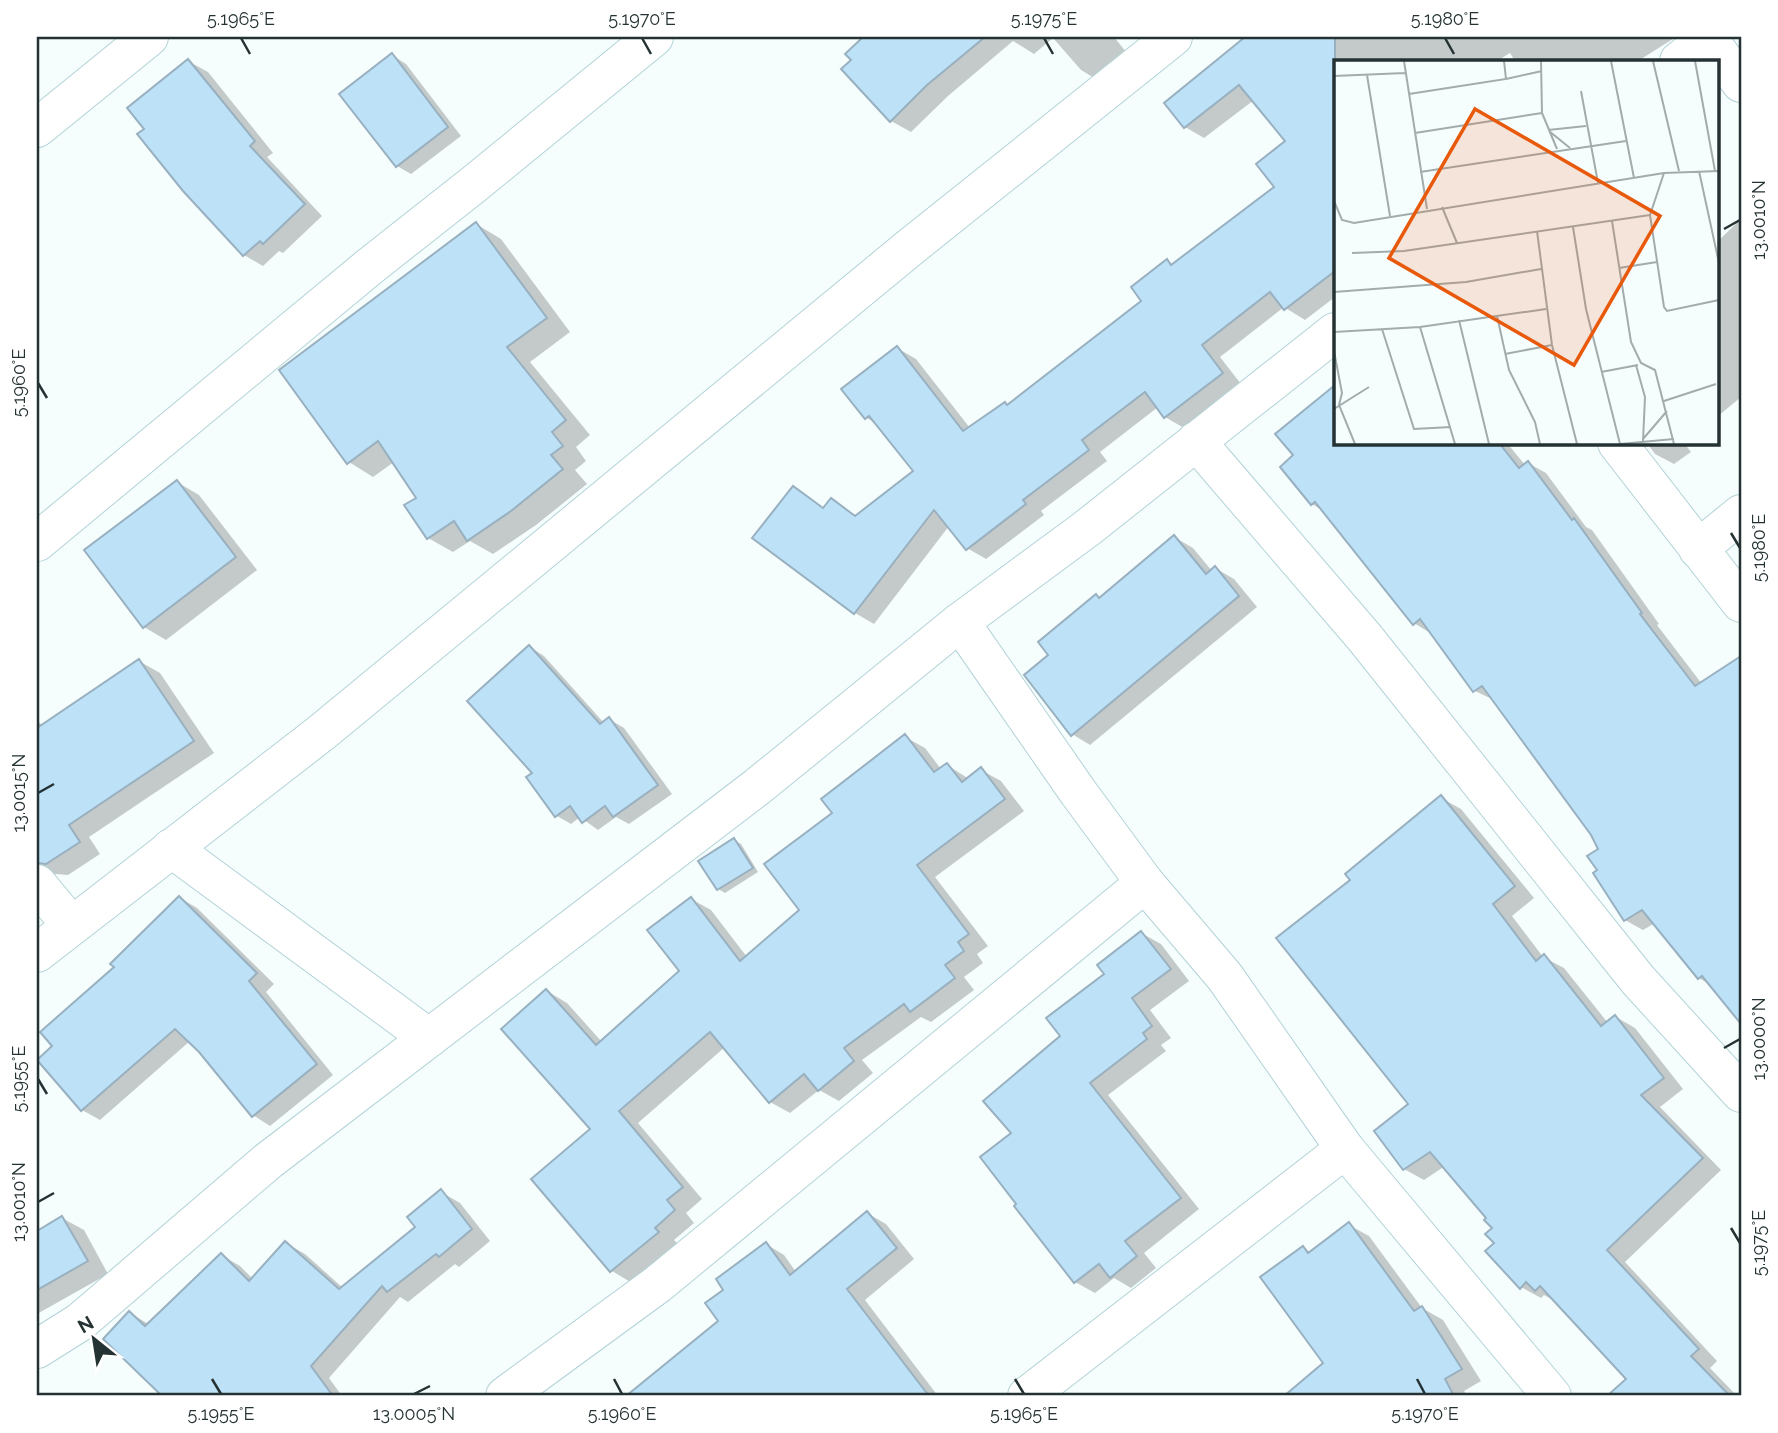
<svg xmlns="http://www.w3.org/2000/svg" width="1778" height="1433" font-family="Raleway,sans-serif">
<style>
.shadow{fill:#0003}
.building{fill:#bde2f8;stroke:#98b0bf;stroke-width:2}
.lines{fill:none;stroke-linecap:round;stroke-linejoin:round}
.minor-casing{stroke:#b3d3d7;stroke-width:40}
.minor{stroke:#fff;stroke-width:38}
.ticks{fill:none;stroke:#253233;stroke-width:2.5}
.inset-road{fill:none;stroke:#a2acac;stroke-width:2}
.view{fill:#e8590c;fill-opacity:0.15;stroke:#e8590c;stroke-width:3.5}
.inset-edge{fill:none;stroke:#253233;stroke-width:3.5}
.neatline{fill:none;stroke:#253233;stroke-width:2.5}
.ticks-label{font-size:18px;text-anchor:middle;fill:#253233}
</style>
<rect width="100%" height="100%" fill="#f6fdfd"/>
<g class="shadow">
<path d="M866,37H1114L1127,53L1101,82L1081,70L1053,38L1034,54L1013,41L948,96L911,132L891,121L847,54Z"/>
<path d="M1247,37H1676L1638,61H1515L1510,53L1497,61H1335V297L1305,320L1284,307L1220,357L1241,384L1184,428L1165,417L1158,407L1100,452L1107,461L1041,511L1044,515L986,559L967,548L949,526L874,624L855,613L793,488L825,509L832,500L857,516L915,472L878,425L867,418L844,389L897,348L916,359L970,428L1008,406L1143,301L1167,261L1174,265L1277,188L1288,141L1254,100L1204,138L1185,127L1166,103Z"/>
<path d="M392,55L406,64L461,136L411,174L397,166Z"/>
<path d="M188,61L208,72L273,153L267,157L322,216L283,253L279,251L263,266L244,255L146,129Z"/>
<path d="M1741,219V397L1717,417V242Z"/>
<path d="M476,224L501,239L570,332L530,362L590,435L576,447L586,461L575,470L587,484L536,525L493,554L470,541L453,552L428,538L419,498L394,462L373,477L349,462Z"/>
<path d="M1335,388V443H1507L1525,465L1528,463L1546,473L1586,527L1592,530L1659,624L1657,625L1702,684L1731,665L1741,671V1021L1711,985L1699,978L1655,923L1643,930L1625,920L1600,871L1601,849L1494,700L1475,691L1432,634L1414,623L1325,512L1312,504L1296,456L1278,434Z"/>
<path d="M1647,443H1684L1691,452L1674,464L1655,454Z"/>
<path d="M177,482L199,495L257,570L166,640L144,627Z"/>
<path d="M1174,537L1193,548L1212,571L1215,568L1234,579L1257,607L1090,745L1072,734L1051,655L1100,599Z"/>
<path d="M530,647L544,656L604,723L609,719L624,728L672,794L629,824L616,817L598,830L580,817L571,824L557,816L534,774Z"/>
<path d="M139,661L160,673L214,753L89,837L100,854L68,875L56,874L44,879L37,896V719L42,726Z"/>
<path d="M905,737L925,748L941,769L947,765L969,779L981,770L1001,781L1024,811L935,877L988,946L977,954L983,963L964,977L974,990L931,1022L921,1017L862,1060L873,1073L839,1101L819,1090L790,1113L770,1102L725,1047L638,1123L702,1199L686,1213L694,1223L674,1240L678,1244L632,1283L612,1271L534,1179L593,1130L547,991L567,1003L602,1042L681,971L691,899L711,910L747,957L801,911L834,813Z"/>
<path d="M1441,798L1461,809L1534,898L1512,916L1543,957L1564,968L1608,1023L1616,1017L1635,1028L1683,1089L1660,1107L1721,1170L1625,1262L1717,1361L1710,1368L1737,1396H1609L1629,1379L1557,1302L1544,1295L1541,1298L1521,1287L1489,1218L1445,1166L1424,1180L1404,1169L1410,1104L1352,881Z"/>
<path d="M734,840L741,844L758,872L725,893L718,889Z"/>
<path d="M180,898L197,908L274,984L266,992L333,1075L270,1126L253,1115L190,1041L100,1120L82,1110L54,1046L116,967Z"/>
<path d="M1141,933L1161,944L1189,981L1150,1010L1171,1038L1161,1045L1166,1051L1108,1095L1199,1209L1144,1253L1156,1268L1131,1288L1114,1278L1095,1293L1075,1282L1019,1204L1013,1133L1062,1036L1106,974Z"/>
<path d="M441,1192L460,1203L490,1241L459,1267L455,1264L408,1302L400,1297L329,1378L342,1396H165L105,1339L130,1313L150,1325L221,1255L240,1266L253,1279L286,1243L305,1254L343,1288L417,1228Z"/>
<path d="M867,1213L886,1224L914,1259L865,1300L938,1396H635L648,1388L721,1321L726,1290L766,1244L784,1255L796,1272Z"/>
<path d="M62,1218L84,1230L108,1274L37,1314V1233Z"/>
<path d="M1349,1225L1369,1236L1422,1308L1443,1320L1481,1381L1464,1391L1467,1396H1287L1326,1364L1303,1248L1311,1252Z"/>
</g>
<g class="building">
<path d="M863,37H985L927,85L890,122L841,69L851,60L845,54Z"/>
<path d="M1245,37H1335V271L1284,310L1270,292L1202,345L1223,373L1164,418L1145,392L1082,440L1089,450L1023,500L1026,504L966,550L934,510L854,614L752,538L793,486L823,508L831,498L855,516L913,471L869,416L865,419L841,389L897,346L963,431L1005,402L1007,405L1141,301L1131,287L1167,259L1171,265L1274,187L1256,164L1285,141L1239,85L1184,128L1164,103Z"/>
<path d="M392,53L448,127L396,167L339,94Z"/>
<path d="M188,59L255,141L250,146L305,204L263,244L260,241L243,256L183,191L137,134L144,129L127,108Z"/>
<path d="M476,222L547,318L507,347L566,420L552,432L563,446L551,455L563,469L511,511L467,541L454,521L427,539L404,505L416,498L378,441L347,464L279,370Z"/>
<path d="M1335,385V443H1499L1519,468L1528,461L1572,520L1574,518L1642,613L1640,614L1695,686L1741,656V1024L1702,976L1698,979L1642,910L1624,921L1593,873L1597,870L1587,856L1598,849L1591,835L1482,686L1473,692L1420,619L1413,625L1315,502L1311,505L1280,467L1293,455L1275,434Z"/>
<path d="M177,480L236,557L143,628L84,550Z"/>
<path d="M1174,535L1206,574L1215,566L1239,596L1071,736L1024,675L1048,655L1038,642L1096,594L1099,598Z"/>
<path d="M529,645L600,724L609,717L658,785L613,817L605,806L582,823L570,806L555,817L526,777L532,773L467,701Z"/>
<path d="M139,659L194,741L69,825L80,842L46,864L37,863V728Z"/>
<path d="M905,734L934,772L947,763L962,782L981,767L1005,799L917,865L969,934L958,942L964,951L945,965L955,978L910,1012L904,1004L844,1048L854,1061L818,1091L804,1074L769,1103L710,1032L619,1111L683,1187L667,1200L675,1210L655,1228L659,1232L610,1272L531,1179L590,1129L501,1029L546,989L596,1045L679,971L647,930L691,897L740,961L799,910L764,864L832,813L821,799Z"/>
<path d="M1441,795L1515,886L1493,904L1536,961L1544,954L1601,1026L1615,1015L1664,1078L1641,1095L1703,1158L1607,1250L1699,1349L1691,1356L1730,1396H1607L1626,1379L1540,1286L1535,1291L1526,1282L1520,1289L1485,1251L1494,1243L1485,1234L1492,1228L1484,1220L1486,1218L1430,1152L1403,1170L1374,1131L1408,1104L1276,938L1350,880L1345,874Z"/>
<path d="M734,838L753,868L717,890L698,861Z"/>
<path d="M179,896L257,973L249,981L317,1064L252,1117L199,1052L175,1029L81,1111L37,1060L52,1046L40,1032L114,967L110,964Z"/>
<path d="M1141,931L1171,969L1132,998L1152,1026L1143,1033L1147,1039L1090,1083L1181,1198L1125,1241L1137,1256L1110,1278L1099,1264L1074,1283L1014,1206L1016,1204L980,1157L1011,1133L983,1101L1060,1036L1046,1018L1104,974L1097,965Z"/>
<path d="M441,1189L472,1229L439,1257L436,1254L387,1292L382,1286L311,1366L333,1396H162L103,1339L129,1311L145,1326L221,1253L249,1281L285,1241L339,1289L415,1227L407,1217Z"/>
<path d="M867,1211L897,1248L847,1289L929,1396H626L718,1321L705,1303L723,1290L716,1279L766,1242L790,1275Z"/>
<path d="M62,1216L88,1261L37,1290V1231Z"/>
<path d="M1349,1222L1414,1311L1422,1306L1462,1369L1445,1379L1454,1396H1284L1323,1363L1260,1277L1303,1246L1308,1253Z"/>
</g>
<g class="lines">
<defs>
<g id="minor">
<path d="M1707,37L1741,83"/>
<path d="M1679,61L1707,39"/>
<path d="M37,128L149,37"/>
<path d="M1196,441L1365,638L1638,980L1741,1093"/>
<path d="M1617,443L1741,603"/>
<path d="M37,542L369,267L473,185L654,37"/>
<path d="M1698,549L1741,514"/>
<path d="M960,622L1078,792L1145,883L1225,977L1345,1149L1552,1396"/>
<path d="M171,848L429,1038"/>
<path d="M37,884L71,925"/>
<path d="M37,953L321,733L908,249L1173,37"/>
<path d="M37,1349L80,1322L268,1161L757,787L960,622L1086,529L1335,332"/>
<path d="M505,1396L658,1284L1145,883"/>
<path d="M1027,1396L1345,1149"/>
</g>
</defs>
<use href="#minor" class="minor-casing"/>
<use href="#minor" class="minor"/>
</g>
<path class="ticks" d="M241,38L250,54M642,38L651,54M1044,38L1053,54M1445,38L1454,54M1724,229L1740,220M38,383L47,398M1731,533L1740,548M38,793L54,784M1724,1048L1740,1039M38,1079L47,1094M38,1202L54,1193M1731,1228L1740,1243M212,1379L221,1394M614,1379L622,1394M1015,1379L1024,1394M1417,1379L1425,1394M414,1394L430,1386"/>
<g transform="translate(1334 60)">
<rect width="385" height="385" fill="#f6fdfd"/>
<path class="inset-road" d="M70,1L93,149M207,1L208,53L223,89M277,1L300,118M319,1L345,111M361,1L381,111M33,15L56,156M0,16L71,13M172,19L208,11M247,31L264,123M75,34L172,19L170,1M214,70L252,66M215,71L236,88M81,73L208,53M365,111L385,203M86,112L292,81M330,113L316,155L330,247L333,251L385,240M0,141L8,160L20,163L330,113L385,111M108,147L123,183M278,161L297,282L307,303L321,310L340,384M239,167L252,249L286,384L340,379M203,171L218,285L243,384M18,193L70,191L316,155M285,208L323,202M0,232L132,222L207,209M163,256L175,310L201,362L206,384M125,260L155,384M86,267L121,384M48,269L80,369L117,367M0,272L86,267L212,249M0,291L8,333L5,345L21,384M171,294L218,285M302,305L311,337L309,381M267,312L304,305M330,341L382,324M0,349L35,327M309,379L333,351"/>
<path class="view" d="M141,49L326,156L240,305L55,198Z"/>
<rect width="385" height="385" class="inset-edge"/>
</g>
<rect width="1778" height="1433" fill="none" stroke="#ffffff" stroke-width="77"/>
<g transform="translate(94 1339) rotate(330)" stroke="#ffffff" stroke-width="5" paint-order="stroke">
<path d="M0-5L12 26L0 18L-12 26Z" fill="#253233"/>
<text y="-10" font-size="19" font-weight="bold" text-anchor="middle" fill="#253233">N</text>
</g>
<rect x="38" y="38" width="1702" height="1356" class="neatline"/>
<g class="ticks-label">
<text x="241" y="25">5.1965°E</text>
<text x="642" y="25">5.1970°E</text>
<text x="1044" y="25">5.1975°E</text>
<text x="1445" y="25">5.1980°E</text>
<text transform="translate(1759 220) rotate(-90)" y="6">13.0010°N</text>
<text transform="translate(19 383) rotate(-90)" y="6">5.1960°E</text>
<text transform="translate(1759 548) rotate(-90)" y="6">5.1980°E</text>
<text transform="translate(19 793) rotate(-90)" y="6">13.0015°N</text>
<text transform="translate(1759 1039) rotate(-90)" y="6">13.0000°N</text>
<text transform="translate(19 1079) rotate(-90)" y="6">5.1955°E</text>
<text transform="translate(19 1202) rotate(-90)" y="6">13.0010°N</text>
<text transform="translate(1759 1243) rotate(-90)" y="6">5.1975°E</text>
<text x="221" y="1420">5.1955°E</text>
<text x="414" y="1420">13.0005°N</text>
<text x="622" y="1420">5.1960°E</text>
<text x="1024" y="1420">5.1965°E</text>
<text x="1425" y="1420">5.1970°E</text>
</g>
</svg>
